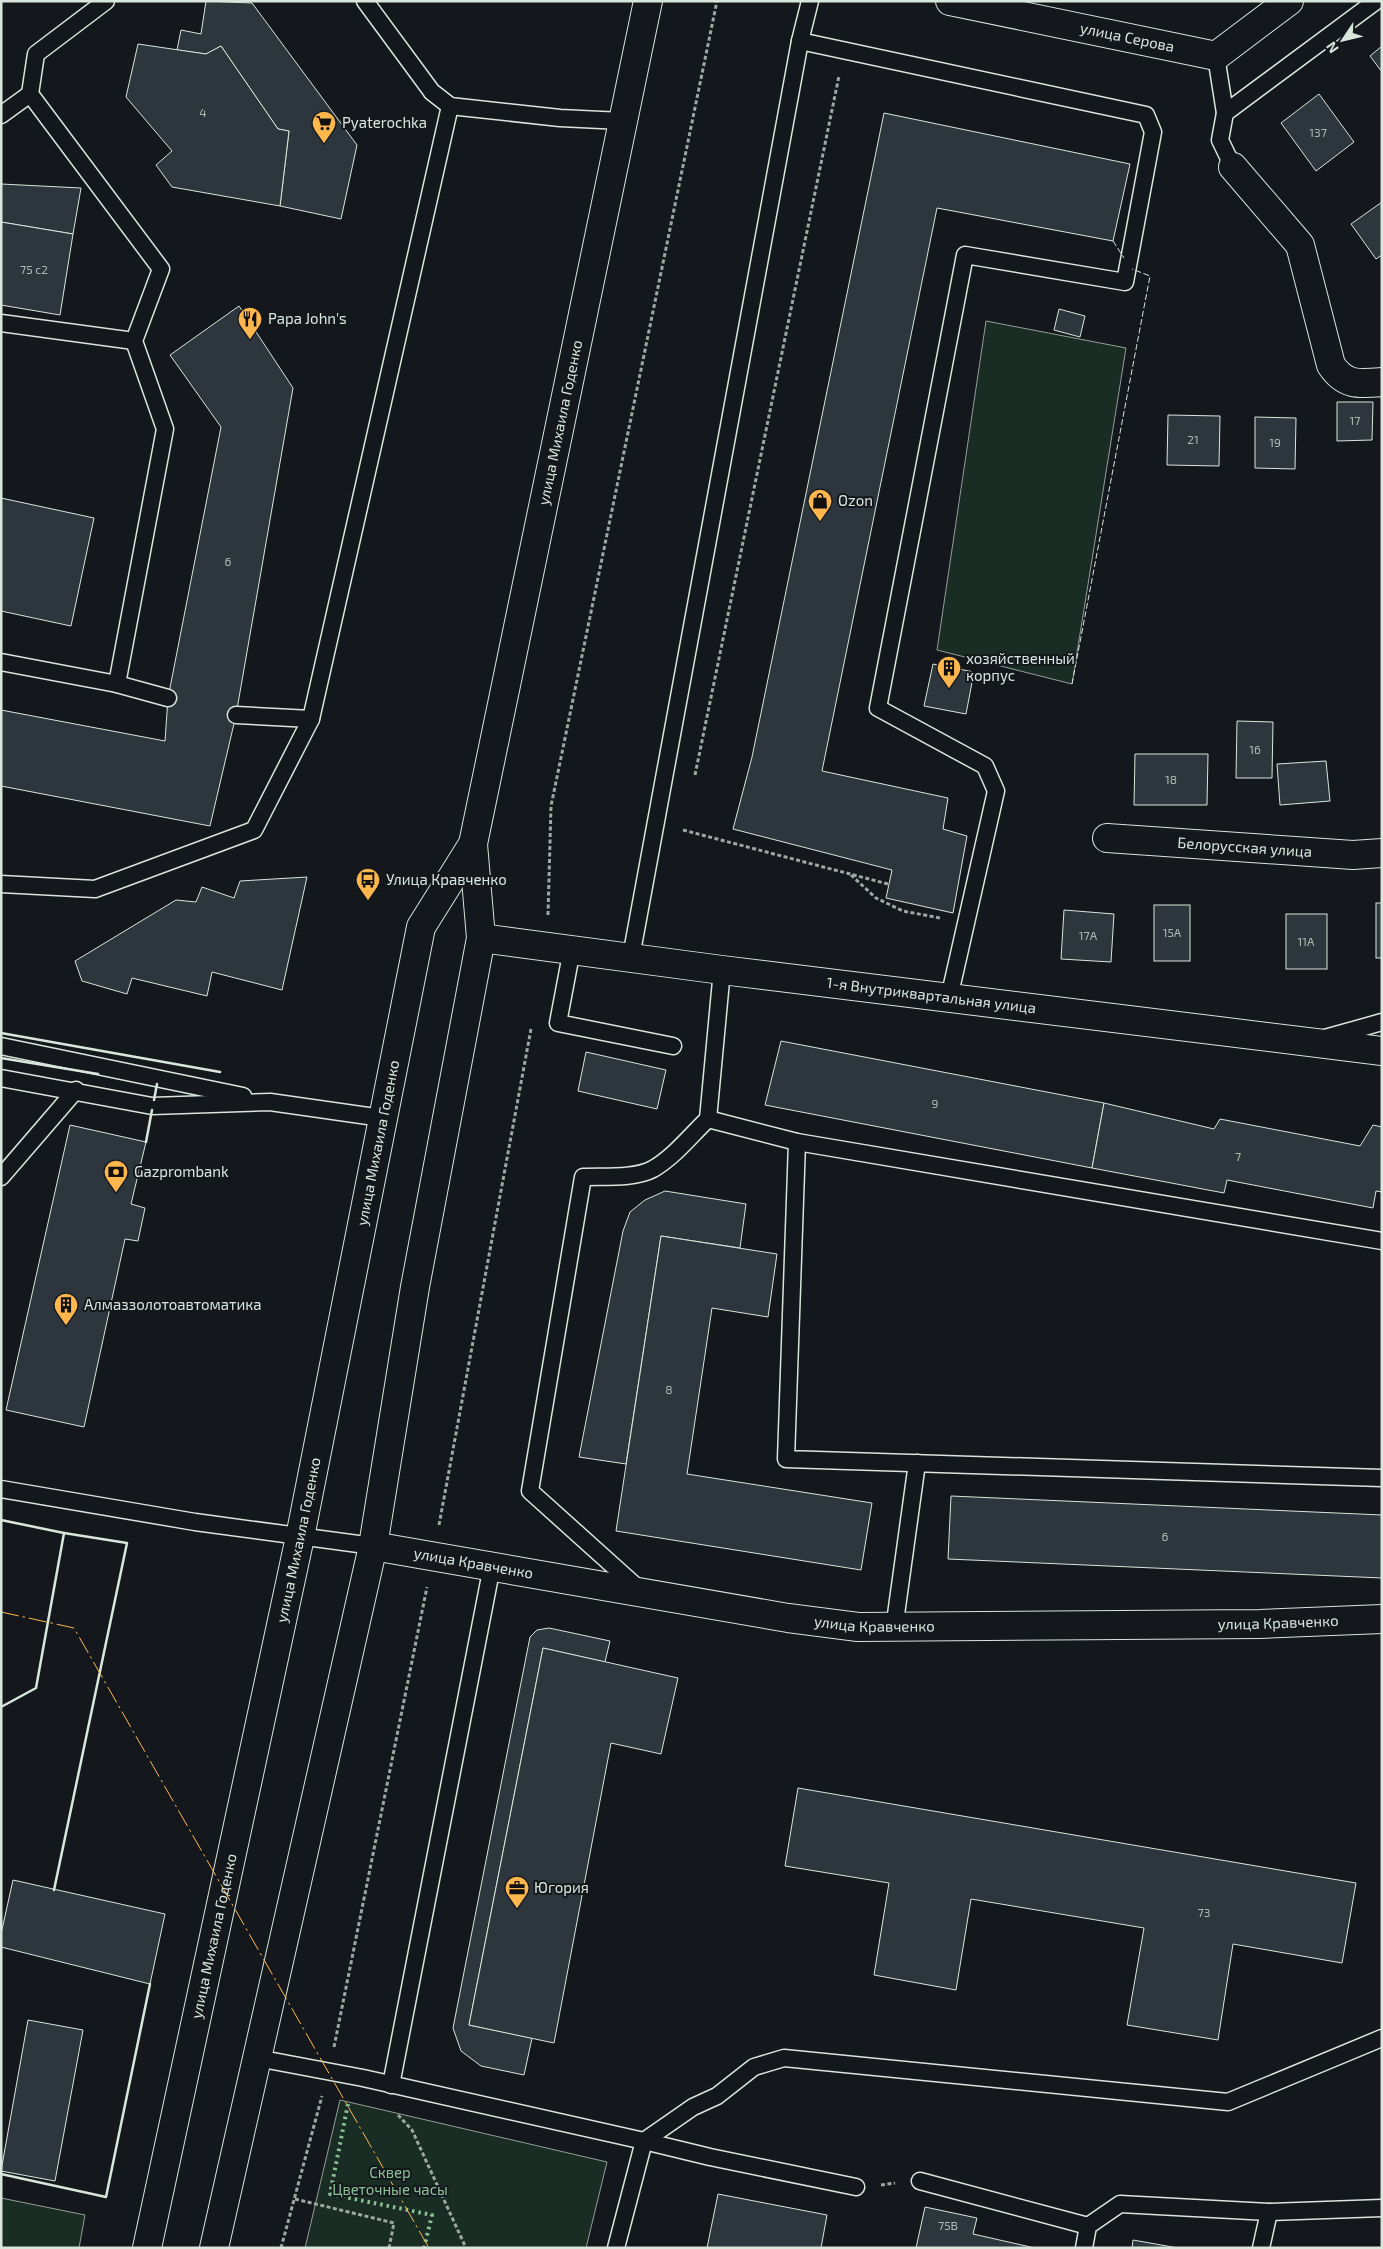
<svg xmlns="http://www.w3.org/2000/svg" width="1383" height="2249" font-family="'Exo 2',sans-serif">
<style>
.green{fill:#1a2d24;stroke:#939e99}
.building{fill:#2c363c;stroke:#d8e6dc}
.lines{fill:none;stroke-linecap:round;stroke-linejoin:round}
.service-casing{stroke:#d8e6dc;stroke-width:19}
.minor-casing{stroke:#d8e6dc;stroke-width:30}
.primary-casing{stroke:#d8e6dc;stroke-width:30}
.path{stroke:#9da8a2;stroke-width:3;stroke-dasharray:4 2.5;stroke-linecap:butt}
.service{stroke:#14181c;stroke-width:16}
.minor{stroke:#14181c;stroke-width:28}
.primary{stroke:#14181c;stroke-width:28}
.hedge{stroke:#8ac095;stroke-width:4;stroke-dasharray:2.5 4;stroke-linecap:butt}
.fence{stroke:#d8e6dc;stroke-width:1;stroke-dasharray:6 2.5;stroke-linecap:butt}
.wall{stroke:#d8e6dc;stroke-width:2.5}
.power{stroke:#ffb74d;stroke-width:1;stroke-dasharray:18 4 2.5 4;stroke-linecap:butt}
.labels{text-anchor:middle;stroke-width:4;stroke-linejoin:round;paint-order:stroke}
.number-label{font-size:12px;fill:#adbab4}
.street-label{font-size:15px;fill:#d8e6dc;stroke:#14181c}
.poi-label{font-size:15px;fill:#d8e6dc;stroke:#14181c;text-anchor:start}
.park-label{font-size:15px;fill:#8ac095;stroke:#14181c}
</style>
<rect width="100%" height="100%" fill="#14181c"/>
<g class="green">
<path d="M986,321L1126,348L1072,684L937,650Z"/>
<path d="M340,2100L607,2162L586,2248H305Z"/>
<path d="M1,2198L85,2215L79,2248H1Z"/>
</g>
<g class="building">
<path d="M206,1L252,3L357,145L341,219L280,206L289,131L278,129L221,46L206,54L177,50L181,30L201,34Z"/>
<path d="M138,44L206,54L221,46L278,129L289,131L280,206L172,187L156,165L172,151L126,97Z"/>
<path d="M1382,46V72L1370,56Z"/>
<path d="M1319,94L1354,142L1316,171L1281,123Z"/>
<path d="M884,113L1130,164L1113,241L937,208L822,771L948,798L943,829L967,836L953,913L886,898L892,870L733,829L752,757Z"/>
<path d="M1,184L81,188L73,234L1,222Z"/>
<path d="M1382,202V255L1376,259L1351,224Z"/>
<path d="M1,222L73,234L60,315L1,305Z"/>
<path d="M239,306L293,388L236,715L210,826L1,786V710L165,741L168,698L221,427L170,355Z"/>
<path d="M1059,309L1085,316L1080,337L1054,330Z"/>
<path d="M1337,402H1373L1372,440L1337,441Z"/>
<path d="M1168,415L1220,416L1219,466L1167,465Z"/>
<path d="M1255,417L1296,418L1295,469L1255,468Z"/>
<path d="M1,498L94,518L71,626L1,611Z"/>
<path d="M933,664L974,672L966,714L924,706Z"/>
<path d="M1237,721L1273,722L1272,778H1236Z"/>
<path d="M1135,754H1208L1207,805H1134Z"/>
<path d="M1326,761L1330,801L1280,805L1277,764Z"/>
<path d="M307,877L282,990L212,972L207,996L132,978L127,994L82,981L75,961L176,900L196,902L202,887L234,898L240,881Z"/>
<rect x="1376" y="903" width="6" height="55"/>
<rect x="1154" y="905" width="36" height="56"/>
<path d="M1064,910L1114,914L1111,962L1061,959Z"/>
<rect x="1286" y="914" width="41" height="55"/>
<path d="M781,1041L1104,1103L1092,1168L765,1105Z"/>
<path d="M586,1052L666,1070L657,1109L578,1091Z"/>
<path d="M1104,1103L1214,1129L1220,1119L1360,1146L1373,1125L1382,1127V1192L1376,1191L1373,1208L1227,1180L1224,1193L1092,1168Z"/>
<path d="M70,1125L146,1142L131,1204L145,1208L138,1241L125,1239L84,1427L6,1410Z"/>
<path d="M665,1191L746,1204L740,1248L661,1236L626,1464L579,1457L623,1231L630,1212L645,1200Z"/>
<path d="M661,1236L777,1254L768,1317L712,1308L687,1474L872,1503L861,1570L616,1531Z"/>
<path d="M951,1496L1382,1515V1578L948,1559Z"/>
<path d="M549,1628L610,1641L605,1662L543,1648L469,2025L532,2038L524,2075L481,2066L461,2051L453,2028L530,1637L537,1630Z"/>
<path d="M543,1648L678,1678L661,1754L611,1743L554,2043L469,2025Z"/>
<path d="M798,1788L1356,1883L1342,1963L1233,1944L1218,2040L1127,2025L1144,1928L971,1899L956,1990L874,1975L889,1883L785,1866Z"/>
<path d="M13,1880L165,1914L150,1984L1,1947V1934Z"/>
<path d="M28,2020L83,2030L55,2181L1,2171Z"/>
<path d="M718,2194L827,2215L821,2248H707Z"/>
<path d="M925,2207L977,2218L973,2234L1035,2248H916Z"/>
<path d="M1133,2240L1178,2248H1132Z"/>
</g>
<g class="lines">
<defs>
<g id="service">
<path d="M365,1L432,92L450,106L560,118L622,121"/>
<path d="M800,41L1146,115L1153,132L1125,282L965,255L878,708L985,766L996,791L949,998"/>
<path d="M1216,56L1225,113"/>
<path d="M1,115L30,94"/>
<path d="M1233,167L1220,140L1225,113L1376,1"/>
<path d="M1,323L134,341"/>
<path d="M1,662L117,684L165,429L134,341L161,269L30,94L36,54L106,1"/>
<path d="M117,684L168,698"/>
<path d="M236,715L311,719"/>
<path d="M1,884L95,889L254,830L311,719L450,106L432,92"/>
<path d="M572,949L558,1023L673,1046"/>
<path d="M631,957L800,41L810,1"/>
<path d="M1325,1038L1382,1022"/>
<path d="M1,1046L243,1096"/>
<path d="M1,1078L152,1106L270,1102L382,1118"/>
<path d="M708,1119L722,970"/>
<path d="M797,1142L786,1459L1382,1478"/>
<path d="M1,1177L76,1090"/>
<path d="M1,1489L195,1522L373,1546"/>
<path d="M639,1589L530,1491L583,1177C604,1176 634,1179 653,1169C674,1157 691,1135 708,1119L797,1142L1382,1241"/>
<path d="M894,1629L917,1463"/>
<path d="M257,2058L363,2078L644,2141L616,2248"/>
<path d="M391,2085L492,1566"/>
<path d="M644,2141L693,2107L717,2096L754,2067L784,2058L1228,2102L1382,2038"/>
<path d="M644,2141L710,2157L856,2187"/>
<path d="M920,2181L1088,2226"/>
<path d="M1084,2248L1088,2226L1120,2204L1269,2212L1382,2208"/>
<path d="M1261,2248L1269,2212"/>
</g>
<g id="minor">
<path id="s1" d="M950,1L1216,56L1289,1"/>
<path d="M1233,167L1300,245L1331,365C1345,386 1359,384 1382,382"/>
<path id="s2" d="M1107,838L1353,855L1382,853"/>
<path id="s3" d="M481,938L722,970L1382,1051"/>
<path id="s4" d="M373,1546L788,1618L858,1627L1260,1624L1382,1619"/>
</g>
<g id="primary">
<path id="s5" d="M147,2248L300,1537L421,927L473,844"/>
<path id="s6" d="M214,2248L373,1546L415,1287L481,938L473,844L648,1"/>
</g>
</defs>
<use href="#service" class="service-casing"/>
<use href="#minor" class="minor-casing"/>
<use href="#primary" class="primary-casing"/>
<g class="path">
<path d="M695,775L839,76"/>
<path d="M683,830L888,884"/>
<path d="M851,875L876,898L903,911L940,918"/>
<path d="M548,915L551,806L717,1"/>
<path d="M439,1525L531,1029"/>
<path d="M334,2047L427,1587"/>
<path d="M398,2115L412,2130L466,2248"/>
<path d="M881,2185L895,2183"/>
<path d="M295,2199L394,2223L389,2248"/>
<path d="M281,2248L322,2096"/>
</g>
<use href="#service" class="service"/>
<use href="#minor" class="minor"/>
<use href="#primary" class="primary"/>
<path class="hedge" d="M348,2104L330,2194L432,2215L424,2248"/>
<g class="fence">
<path d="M1113,241L1124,258"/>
<path d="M1072,684L1150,276L1132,269"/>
</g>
<g class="wall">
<path d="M1,1033L220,1072"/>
<path d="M1,1058L98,1074"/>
<path d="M154,1100L157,1084"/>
<path d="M146,1142L152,1110"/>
<path d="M1,1520L64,1533L36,1688L1,1707"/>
<path d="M54,1890L127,1543L64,1533"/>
<path d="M1,2174L106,2197L150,1984"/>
</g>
<path class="power" d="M1,1612L74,1628L429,2248"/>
</g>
<defs>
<symbol id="supermarket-pin" viewBox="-11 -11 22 30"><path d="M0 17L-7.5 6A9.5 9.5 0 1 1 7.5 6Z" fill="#ffb74d" stroke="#14181c"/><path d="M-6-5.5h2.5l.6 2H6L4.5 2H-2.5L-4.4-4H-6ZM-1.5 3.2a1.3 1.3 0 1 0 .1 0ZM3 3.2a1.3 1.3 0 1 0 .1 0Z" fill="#111"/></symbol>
<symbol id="restaurant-pin" viewBox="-11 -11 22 30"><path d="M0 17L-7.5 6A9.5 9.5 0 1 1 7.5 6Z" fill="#ffb74d" stroke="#14181c"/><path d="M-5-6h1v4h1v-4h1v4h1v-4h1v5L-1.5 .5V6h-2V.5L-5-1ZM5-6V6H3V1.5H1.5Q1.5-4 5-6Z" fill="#111"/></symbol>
<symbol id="shop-pin" viewBox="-11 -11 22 30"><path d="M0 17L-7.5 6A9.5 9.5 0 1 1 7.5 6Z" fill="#ffb74d" stroke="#14181c"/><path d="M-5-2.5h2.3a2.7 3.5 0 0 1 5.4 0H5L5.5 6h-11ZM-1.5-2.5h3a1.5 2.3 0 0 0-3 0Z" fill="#111"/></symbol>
<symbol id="building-pin" viewBox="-11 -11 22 30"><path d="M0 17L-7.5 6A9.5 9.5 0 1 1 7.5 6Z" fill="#ffb74d" stroke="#14181c"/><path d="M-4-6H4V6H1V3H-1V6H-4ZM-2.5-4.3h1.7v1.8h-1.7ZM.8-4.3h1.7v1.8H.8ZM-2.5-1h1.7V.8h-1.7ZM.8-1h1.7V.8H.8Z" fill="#111"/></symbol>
<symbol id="bus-pin" viewBox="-11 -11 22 30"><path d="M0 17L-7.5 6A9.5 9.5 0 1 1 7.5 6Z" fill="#ffb74d" stroke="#14181c"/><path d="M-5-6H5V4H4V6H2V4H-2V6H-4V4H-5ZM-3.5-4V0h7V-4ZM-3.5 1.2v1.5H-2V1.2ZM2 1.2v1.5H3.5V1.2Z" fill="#111"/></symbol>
<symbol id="bank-pin" viewBox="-11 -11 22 30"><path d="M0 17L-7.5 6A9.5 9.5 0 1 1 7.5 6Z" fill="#ffb74d" stroke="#14181c"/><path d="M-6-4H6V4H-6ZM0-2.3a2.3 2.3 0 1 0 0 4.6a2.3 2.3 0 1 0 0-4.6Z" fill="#111"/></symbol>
<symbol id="office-pin" viewBox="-11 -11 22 30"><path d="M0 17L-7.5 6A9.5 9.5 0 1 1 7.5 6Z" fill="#ffb74d" stroke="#14181c"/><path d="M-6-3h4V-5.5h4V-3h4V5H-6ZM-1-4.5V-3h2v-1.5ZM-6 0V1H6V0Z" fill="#111"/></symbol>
</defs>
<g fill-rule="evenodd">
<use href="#supermarket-pin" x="310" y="109" width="28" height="38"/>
<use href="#restaurant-pin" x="236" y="305" width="28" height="38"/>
<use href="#shop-pin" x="806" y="487" width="28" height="38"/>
<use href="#building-pin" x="935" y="654" width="28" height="38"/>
<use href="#bus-pin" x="354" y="866" width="28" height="38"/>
<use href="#bank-pin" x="102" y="1158" width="28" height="38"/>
<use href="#building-pin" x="52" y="1291" width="28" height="38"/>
<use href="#office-pin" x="503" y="1874" width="28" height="38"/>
</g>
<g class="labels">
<g class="number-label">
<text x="203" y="117">4</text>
<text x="1318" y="137">137</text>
<text x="34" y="274">75 с2</text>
<text x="1355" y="425">17</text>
<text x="1193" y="444">21</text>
<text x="1275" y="447">19</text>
<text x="228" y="566">6</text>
<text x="1255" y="754">16</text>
<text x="1171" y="784">18</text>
<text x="1172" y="937">15А</text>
<text x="1088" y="940">17А</text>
<text x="1306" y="946">11А</text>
<text x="935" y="1108">9</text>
<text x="1238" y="1161">7</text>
<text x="669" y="1394">8</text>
<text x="1165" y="1541">6</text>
<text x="1204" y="1917">73</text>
<text x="948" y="2230">75В</text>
</g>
<g class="street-label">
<text dy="5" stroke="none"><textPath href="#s1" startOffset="181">улица Серова</textPath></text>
<text dy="5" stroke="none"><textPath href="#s6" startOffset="1862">улица Михаила Годенко</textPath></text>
<text dy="5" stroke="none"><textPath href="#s2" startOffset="138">Белорусская улица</textPath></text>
<text dy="5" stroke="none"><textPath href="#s3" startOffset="454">1-я Внутриквартальная улица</textPath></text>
<text dy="5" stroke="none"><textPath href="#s5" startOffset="1129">улица Михаила Годенко</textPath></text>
<text dy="5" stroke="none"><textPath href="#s5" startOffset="724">улица Михаила Годенко</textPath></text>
<text dy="5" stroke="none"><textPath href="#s4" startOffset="102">улица Кравченко</textPath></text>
<text dy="5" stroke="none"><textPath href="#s4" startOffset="912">улица Кравченко</textPath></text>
<text dy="5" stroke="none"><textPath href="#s4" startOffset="508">улица Кравченко</textPath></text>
<text dy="5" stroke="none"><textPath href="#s5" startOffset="319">улица Михаила Годенко</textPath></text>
</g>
<g class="poi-label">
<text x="342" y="128">Pyaterochka</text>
<text x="268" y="324">Papa John's</text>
<text x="838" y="506">Ozon</text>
<text x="966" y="664">хозяйственный<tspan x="966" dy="17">корпус</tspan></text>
<text x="386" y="885">Улица Кравченко</text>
<text x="134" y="1177">Gazprombank</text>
<text x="84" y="1310">Алмаззолотоавтоматика</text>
<text x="534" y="1893">Югория</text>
</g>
<g class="park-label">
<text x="390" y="2178">Сквер<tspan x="390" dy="17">Цветочные часы</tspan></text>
</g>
</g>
<rect width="1383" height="2249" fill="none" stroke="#d8e6dc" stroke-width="5"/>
<g transform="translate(1343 40) rotate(235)" stroke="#14181c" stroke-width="4" paint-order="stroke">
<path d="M0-4L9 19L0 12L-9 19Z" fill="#d8e6dc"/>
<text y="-8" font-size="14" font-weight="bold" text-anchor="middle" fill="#d8e6dc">N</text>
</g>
</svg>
